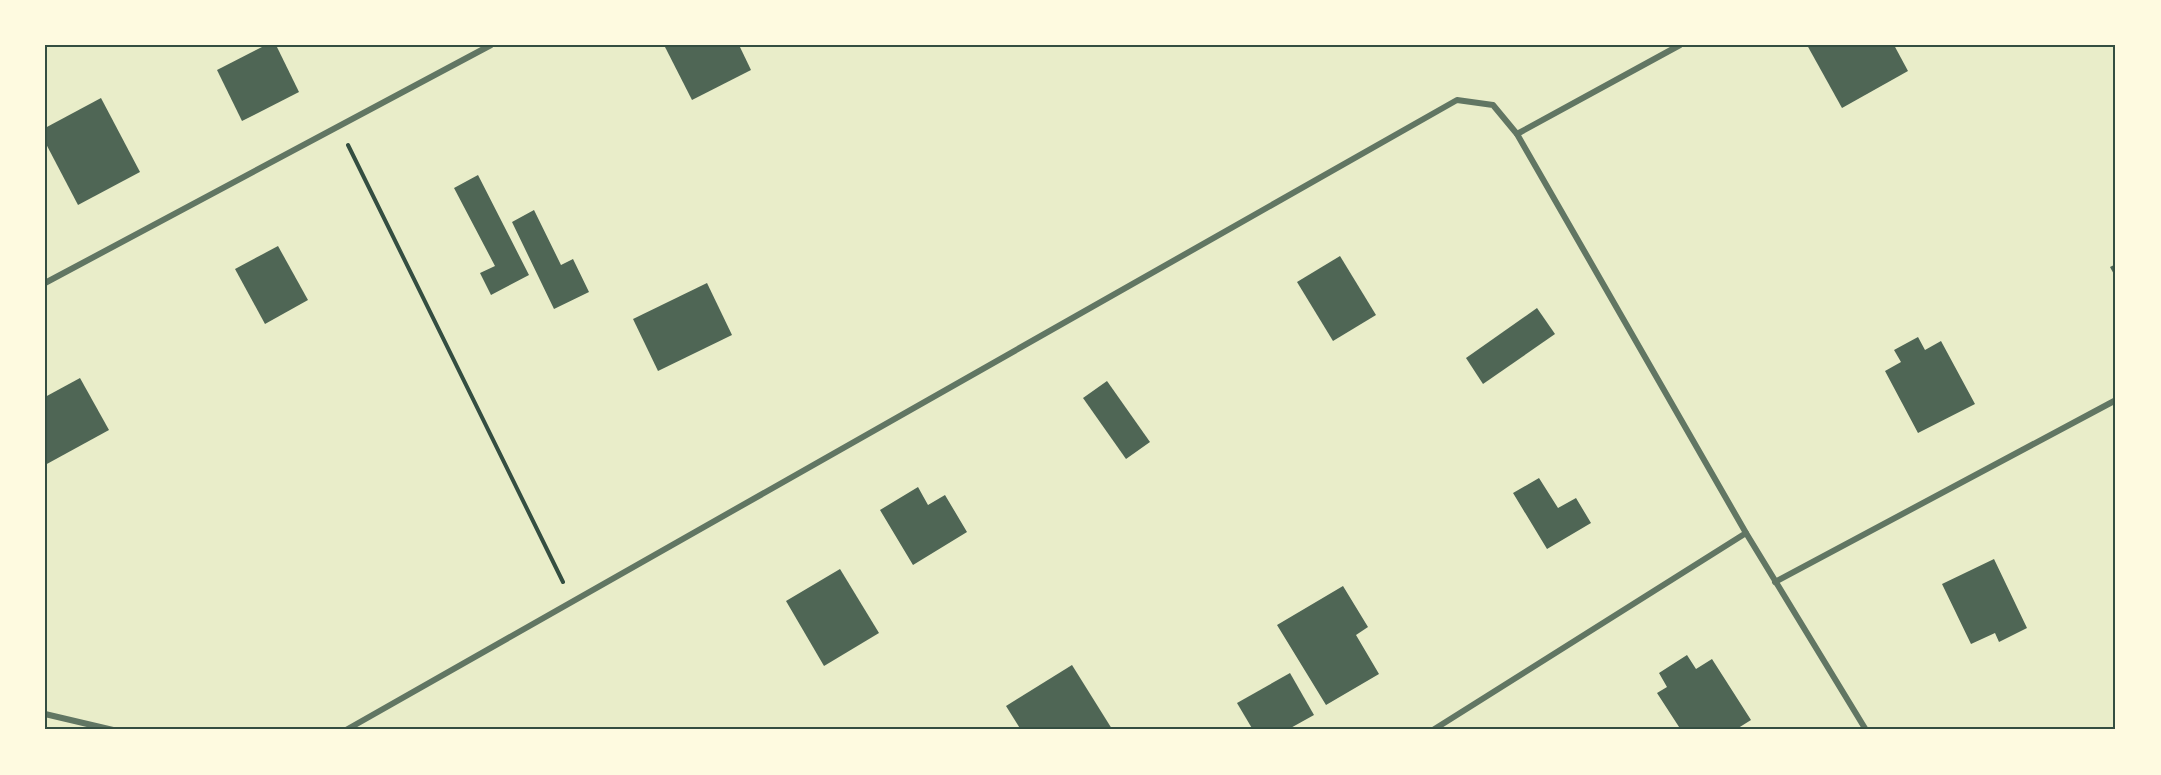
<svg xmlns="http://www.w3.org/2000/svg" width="2161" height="775" font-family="'PT Sans',sans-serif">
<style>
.building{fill:#4f6655}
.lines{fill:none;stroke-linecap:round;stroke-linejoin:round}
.path{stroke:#344e41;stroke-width:4}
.minor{stroke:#617663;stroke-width:6}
.neatline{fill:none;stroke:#344e41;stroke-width:2}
</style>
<rect width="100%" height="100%" fill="#e9edc9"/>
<g class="building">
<path d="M266,45H276L299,92L242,121L217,70Z"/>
<path d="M664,45H739L751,70L692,100Z"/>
<path d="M1807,45H1894L1908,71L1842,108Z"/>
<path d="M101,98L140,172L78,205L45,142V128Z"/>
<path d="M478,175L529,275L491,295L480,273L495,266L454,188Z"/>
<path d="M534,210L561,265L573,259L589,292L554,309L512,222Z"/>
<path d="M278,246L308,300L265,324L235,269Z"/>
<path d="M1340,256L1376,315L1333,341L1297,282Z"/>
<path d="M2116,264V278L2110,267Z"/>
<path d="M707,283L732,335L658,371L633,319Z"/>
<path d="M1537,308L1555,334L1483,384L1466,358Z"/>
<path d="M1918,337L1925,350L1941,341L1975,404L1918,433L1885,371L1901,362L1894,350Z"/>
<path d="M80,378L109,430L45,465V397Z"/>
<path d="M1107,381L1150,442L1126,459L1083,398Z"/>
<path d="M1539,478L1558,508L1576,498L1591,523L1547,549L1513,493Z"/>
<path d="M918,487L928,505L945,495L967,532L913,565L880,510Z"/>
<path d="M1994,559L2027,628L1999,642L1995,633L1971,644L1942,584Z"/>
<path d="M840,569L879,633L824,666L786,601Z"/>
<path d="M1343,586L1368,627L1356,635L1379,674L1326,705L1277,625Z"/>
<path d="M1687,655L1696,669L1712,659L1751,720L1735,730H1681L1657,693L1667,687L1659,673Z"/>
<path d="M1072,665L1112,729L1021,730L1006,706Z"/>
<path d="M1290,673L1314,715L1287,730H1253L1237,703Z"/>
</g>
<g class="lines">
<path class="path" d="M348,145L563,582"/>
<g class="minor">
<path d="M1517,134L1680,45"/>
<path d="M45,283L491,45"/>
<path d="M1775,582L2116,400"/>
<path d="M45,714L113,730"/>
<path d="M346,730L1457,100L1493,105L1517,134L1746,533L1866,730"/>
<path d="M1433,730L1746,533"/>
</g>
</g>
<rect width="2161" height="775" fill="none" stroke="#fefae0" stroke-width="93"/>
<rect x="46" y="46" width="2068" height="682" class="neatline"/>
</svg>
